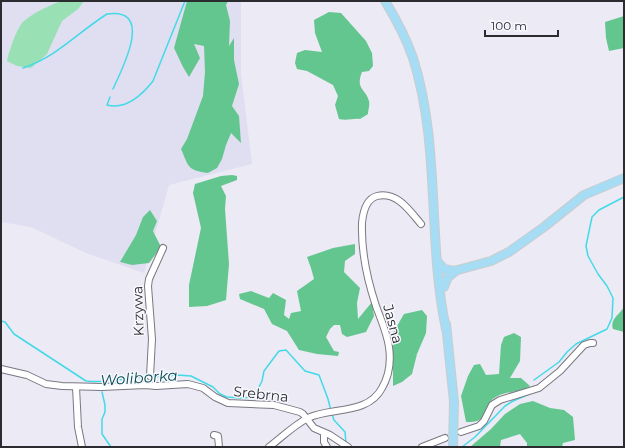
<svg xmlns="http://www.w3.org/2000/svg" width="625" height="448" font-family="Montserrat,sans-serif">
<style>
.built{fill:#e0def1}
.green{fill:#99e1b5}
.forest{fill:#63c68f}
.lines{fill:none;stroke-linecap:round;stroke-linejoin:round}
.stream{stroke:#43dae8;stroke-width:1.5}
.minor-casing{stroke:#797882;stroke-width:8}
.major-casing{stroke:#cccccd;stroke-width:10}
.minor{stroke:#fff;stroke-width:6}
.major{stroke:#a6ddf5;stroke-width:8}
.labels{text-anchor:middle;stroke-width:3;stroke-linejoin:round;paint-order:stroke}
.street-label{font-size:14px;fill:#2c2c30;stroke:#f8f8ff}
.water-label{font-size:15px;font-style:italic;fill:#074b51;stroke:#f8f8ff}
</style>
<rect width="100%" height="100%" fill="#ebeaf5"/>
<path class="built" d="M1,1H241V74L252,164L169,185L144,273L86,253L31,227L1,222Z"/>
<path class="green" d="M61,1H84L78,9L62,21L47,54L31,68L17,66L7,61C9,51 17,27 24,21C35,12 48,6 61,1Z"/>
<g class="forest">
<path d="M187,1H228L226,5L230,21L229,46L234,38V60L239,84L232,106L239,116L241,143L231,133L226,145L222,159L217,168L208,173C188,170 189,168 181,149L187,139L203,96L205,72L204,46L194,44L200,58L189,77L183,67L174,48Z"/>
<path d="M329,12L341,13L366,41L372,53L373,66L369,71L362,72C355,89 366,89 369,101C370,105 368,111 368,114L360,119C353,118 347,121 339,119L335,105L338,96L333,85L307,71L297,69L295,63L297,53L305,50L322,52L315,33L314,20Z"/>
<path d="M624,16V48L609,51L606,38L605,22Z"/>
<path d="M232,175L237,176V180L221,186L226,196L225,209L229,264L226,300L207,306L189,307V285L201,228L193,193L195,184L221,176Z"/>
<path d="M150,210L157,221L153,231L161,247L149,263L132,265L120,262L136,235L143,217Z"/>
<path d="M355,244V254L345,261L344,272L360,288L357,303L358,319L372,302L374,316L366,332L347,337L342,334L340,325H334L330,329L326,337L334,351L339,352L338,356L317,354L299,350L287,331L272,324L264,309L240,299L239,294L251,291L269,298L273,293L286,300L284,315L289,319L291,313L301,311L297,291L314,279L311,268L307,257L333,248Z"/>
<path d="M624,307V332L613,329C610,319 619,315 624,307Z"/>
<path d="M422,310L427,316L426,333L417,354L412,374L402,382L393,386V333L404,314Z"/>
<path d="M514,333L521,337L520,361L510,378H521L530,386C518,394 500,390 490,402C489,403 487,407 487,408C482,420 480,422 466,422L461,396L468,376L474,365L480,364L486,375L499,374L501,345L504,337Z"/>
<path d="M533,401L550,408L564,410L573,417L575,440L563,443L562,447H527V443L520,434L501,440L500,447H470L491,429L505,414L520,404Z"/>
</g>
<g class="lines">
<g class="stream">
<path d="M23,68C58,56 77,33 107,14C155,7 122,69 113,89"/>
<path d="M110,97L107,105C126,110 142,95 153,81L185,1"/>
<path d="M1,321L5,322L14,334L86,381C107,384 128,377 149,377"/>
<path d="M152,377L177,375L191,376L213,387L220,394L227,397L241,398L254,397L262,381L264,371L279,351L286,350L305,371L319,375L328,399L331,411"/>
<path d="M534,380L559,362L567,352L576,344L607,329L612,318L613,298L607,286L598,274L588,256L586,246L592,217L599,210L624,197"/>
<path d="M102,392L105,405V412L102,419V434L111,447"/>
<path d="M332,414L334,420L345,432L346,443"/>
<path d="M462,447L475,437L505,406L513,401L532,393"/>
</g>
<defs>
<g id="minor">
<path d="M1,369L27,375L46,384L62,386L102,387L145,385L156,386L188,384L203,388L215,397L228,403L274,405L300,412L303,414L314,428L330,435L348,447"/>
<path d="M150,376L152,339L148,286L149,279L163,248"/>
<path d="M76,387L78,427L82,447"/>
<path d="M461,432L479,426L484,421L492,405L500,400L539,388L560,371L584,345L590,343H593"/>
<path d="M324,433V442L327,447"/>
<path d="M214,435L218,436L219,447"/>
<path d="M269,447C281,438 294,425 308,418C331,407 368,415 382,388C389,376 391,361 389,347C387,333 381,320 376,306C367,279 361,252 362,223C363,212 366,199 377,196C397,191 410,211 421,224"/>
<path d="M422,447L445,438"/>
</g>
<g id="major">
<path d="M385,1C396,19 406,38 413,58C441,146 427,240 446,329"/>
<path d="M437,261L444,269L454,271L491,261L509,252L544,227L584,195L624,178"/>
<path d="M444,287L448,277L457,270"/>
<path d="M446,324L454,402L453,447"/>
</g>
</defs>
<use href="#minor" class="minor-casing"/>
<use href="#major" class="major-casing"/>
<use href="#minor" class="minor"/>
<use href="#major" class="major"/>
</g>
<g class="labels">
<g class="street-label">
<text transform="translate(138 311) rotate(-92)" y="5">Krzywa</text>
<text transform="translate(393 324) rotate(75)" y="5">Jasna</text>
<text transform="translate(261 394) rotate(6)" y="5">Srebrna</text>
</g>
<g class="water-label">
<text transform="translate(139 378) rotate(-4)" y="5">Woliborka</text>
</g>
</g>
<rect width="625" height="448" fill="none" stroke="#2c2c30" stroke-width="4"/>
<path d="M485 30v6h73v-6" fill="none" stroke="#2c2c30" stroke-width="2"/>
<text x="491" y="30" font-size="12" fill="#2c2c30" stroke="#f8f8ff" stroke-width="3" paint-order="stroke">100 m</text>
</svg>
